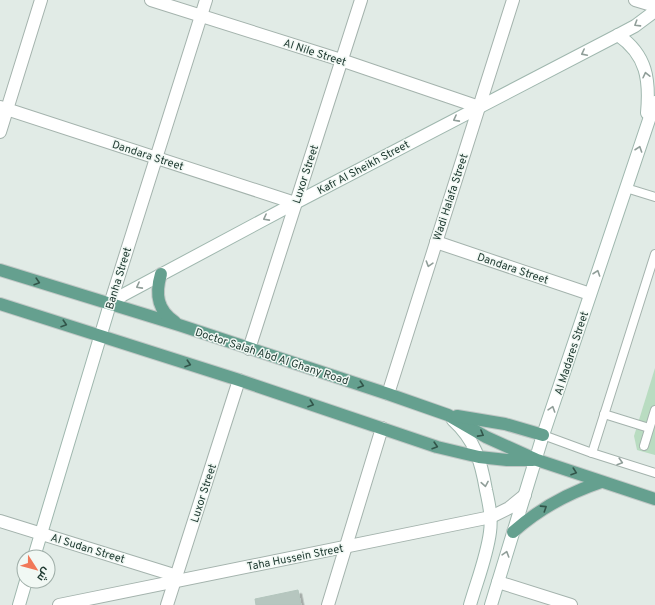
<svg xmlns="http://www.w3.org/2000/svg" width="655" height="605" font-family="Overpass,Cairo,sans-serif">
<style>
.green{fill:#b9dcc1}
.building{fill:#b6c6bf;stroke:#b3c5bd;filter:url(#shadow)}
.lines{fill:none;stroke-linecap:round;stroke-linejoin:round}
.service-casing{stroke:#a4b3ad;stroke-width:10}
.minor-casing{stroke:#a4b3ad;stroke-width:14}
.secondary-casing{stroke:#9fb7ae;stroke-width:14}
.primary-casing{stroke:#c1c8c6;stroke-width:14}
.service{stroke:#fff;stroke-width:8}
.minor{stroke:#fff;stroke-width:12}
.secondary{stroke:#fff;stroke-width:12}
.primary{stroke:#65a08f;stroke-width:12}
.oneway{stroke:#909e99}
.oneway2{stroke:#32554a}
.labels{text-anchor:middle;stroke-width:3;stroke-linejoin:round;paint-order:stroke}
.street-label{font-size:11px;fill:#213c33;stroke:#f1f8f4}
</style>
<defs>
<filter id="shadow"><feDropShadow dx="3.5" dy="3.5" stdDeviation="0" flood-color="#0004"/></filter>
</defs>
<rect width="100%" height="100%" fill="#e1ebe6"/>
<path class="green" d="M655,368V455L637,450L634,436Z"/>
<path class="building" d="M298,590L301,605H256L255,599Z"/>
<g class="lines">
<defs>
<g id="service">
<path d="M626,188L655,197"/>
<path d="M604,414L649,428"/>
<path d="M543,435L592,453L655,473"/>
<path d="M644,446L655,410"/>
<path d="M592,453L655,254"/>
</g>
<g id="minor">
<path d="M151,0L341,60L479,107"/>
<path d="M635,0L655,6"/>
<path d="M0,107L295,203"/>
<path d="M0,132L41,0"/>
<path d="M436,242L590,294"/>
<path d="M110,304L206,0"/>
<path d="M249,349L361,0"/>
<path d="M388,394L513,0"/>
<path d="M0,521L177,576"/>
<path d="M498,582L571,605"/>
<path d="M59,605L491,517L509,508L525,495"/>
<path d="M167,605L239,380"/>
<path d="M328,605L382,428"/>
</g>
<g id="secondary">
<path d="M618,35C647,55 650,80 647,113"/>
<path d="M453,420C475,440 481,461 486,490C489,504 492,517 490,532C487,556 477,581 470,605"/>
<path d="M34,557L110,304L123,295L295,203L618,35L635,26L655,11"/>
<path d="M19,605L26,581"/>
<path d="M491,605L543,435L655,102"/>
</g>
<g id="primary">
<path d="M0,270L179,325L388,394L448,415L486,437L537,460L655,499"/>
<path d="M161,274C155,294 157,310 175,322"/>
<path d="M0,304L239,380L437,447L479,457L507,460H533"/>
<path d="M457,416L505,424L543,435"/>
<path d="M513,532C540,508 568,493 601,482"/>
</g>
</defs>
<use href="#service" class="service-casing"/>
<use href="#minor" class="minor-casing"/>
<use href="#secondary" class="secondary-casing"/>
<use href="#primary" class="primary-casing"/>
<use href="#service" class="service"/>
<use href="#minor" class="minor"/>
<use href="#secondary" class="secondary"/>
<use href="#primary" class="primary"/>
</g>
<defs><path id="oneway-chevron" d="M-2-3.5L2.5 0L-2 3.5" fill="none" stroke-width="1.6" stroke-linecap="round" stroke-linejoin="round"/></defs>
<g class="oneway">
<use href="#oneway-chevron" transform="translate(637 24) rotate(148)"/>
<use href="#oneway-chevron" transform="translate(584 53) rotate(153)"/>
<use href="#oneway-chevron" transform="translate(646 75) rotate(-103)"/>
<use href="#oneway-chevron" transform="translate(456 119) rotate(152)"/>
<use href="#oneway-chevron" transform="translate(639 149) rotate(-71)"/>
<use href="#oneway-chevron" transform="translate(266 218) rotate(152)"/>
<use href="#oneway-chevron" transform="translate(429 264) rotate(107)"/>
<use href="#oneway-chevron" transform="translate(597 273) rotate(-71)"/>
<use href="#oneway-chevron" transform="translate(139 286) rotate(152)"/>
<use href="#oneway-chevron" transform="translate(552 409) rotate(-72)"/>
<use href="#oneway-chevron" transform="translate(620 462) rotate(17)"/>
<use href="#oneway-chevron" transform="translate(485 484) rotate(80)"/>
<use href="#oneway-chevron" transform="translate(506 554) rotate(-73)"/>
</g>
<g class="oneway2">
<use href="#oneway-chevron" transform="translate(37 282) rotate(17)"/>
<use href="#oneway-chevron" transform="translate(64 324) rotate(18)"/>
<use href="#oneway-chevron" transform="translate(188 364) rotate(18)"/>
<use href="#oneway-chevron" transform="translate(361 385) rotate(18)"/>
<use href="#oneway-chevron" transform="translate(311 404) rotate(19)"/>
<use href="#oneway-chevron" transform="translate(481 434) rotate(29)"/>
<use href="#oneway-chevron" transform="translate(435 446) rotate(17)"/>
<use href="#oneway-chevron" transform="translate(574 472) rotate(19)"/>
<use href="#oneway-chevron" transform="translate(544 508) rotate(-33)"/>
</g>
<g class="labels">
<g class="street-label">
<text transform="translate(315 52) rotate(18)" y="4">Al Nile Street</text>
<text transform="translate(148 155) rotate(18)" y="4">Dandara Street</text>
<text transform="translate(363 167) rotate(-28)" y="4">Kafr Al Sheikh Street</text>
<text transform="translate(305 174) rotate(-72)" y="4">Luxor Street</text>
<text transform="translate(450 197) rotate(-72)" y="4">Wadi Halafa Street</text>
<text transform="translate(513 268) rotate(19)" y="4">Dandara Street</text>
<text transform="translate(118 278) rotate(-73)" y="4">Banha Street</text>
<text transform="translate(571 353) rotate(-72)" y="4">Al Madares Street</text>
<text transform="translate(272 356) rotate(18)" y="4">Doctor Salah Abd Al Ghany Road</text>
<text transform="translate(203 493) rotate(-72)" y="4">Luxor Street</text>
<text transform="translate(88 548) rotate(17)" y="4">Al Sudan Street</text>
<text transform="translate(295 557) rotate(-11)" y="4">Taha Hussein Street</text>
</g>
</g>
<g transform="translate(36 569) rotate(126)"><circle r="19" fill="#f1f8f4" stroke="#9eada7"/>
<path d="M0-3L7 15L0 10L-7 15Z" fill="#f17859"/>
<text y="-6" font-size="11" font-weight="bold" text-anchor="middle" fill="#213c33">ش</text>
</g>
</svg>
